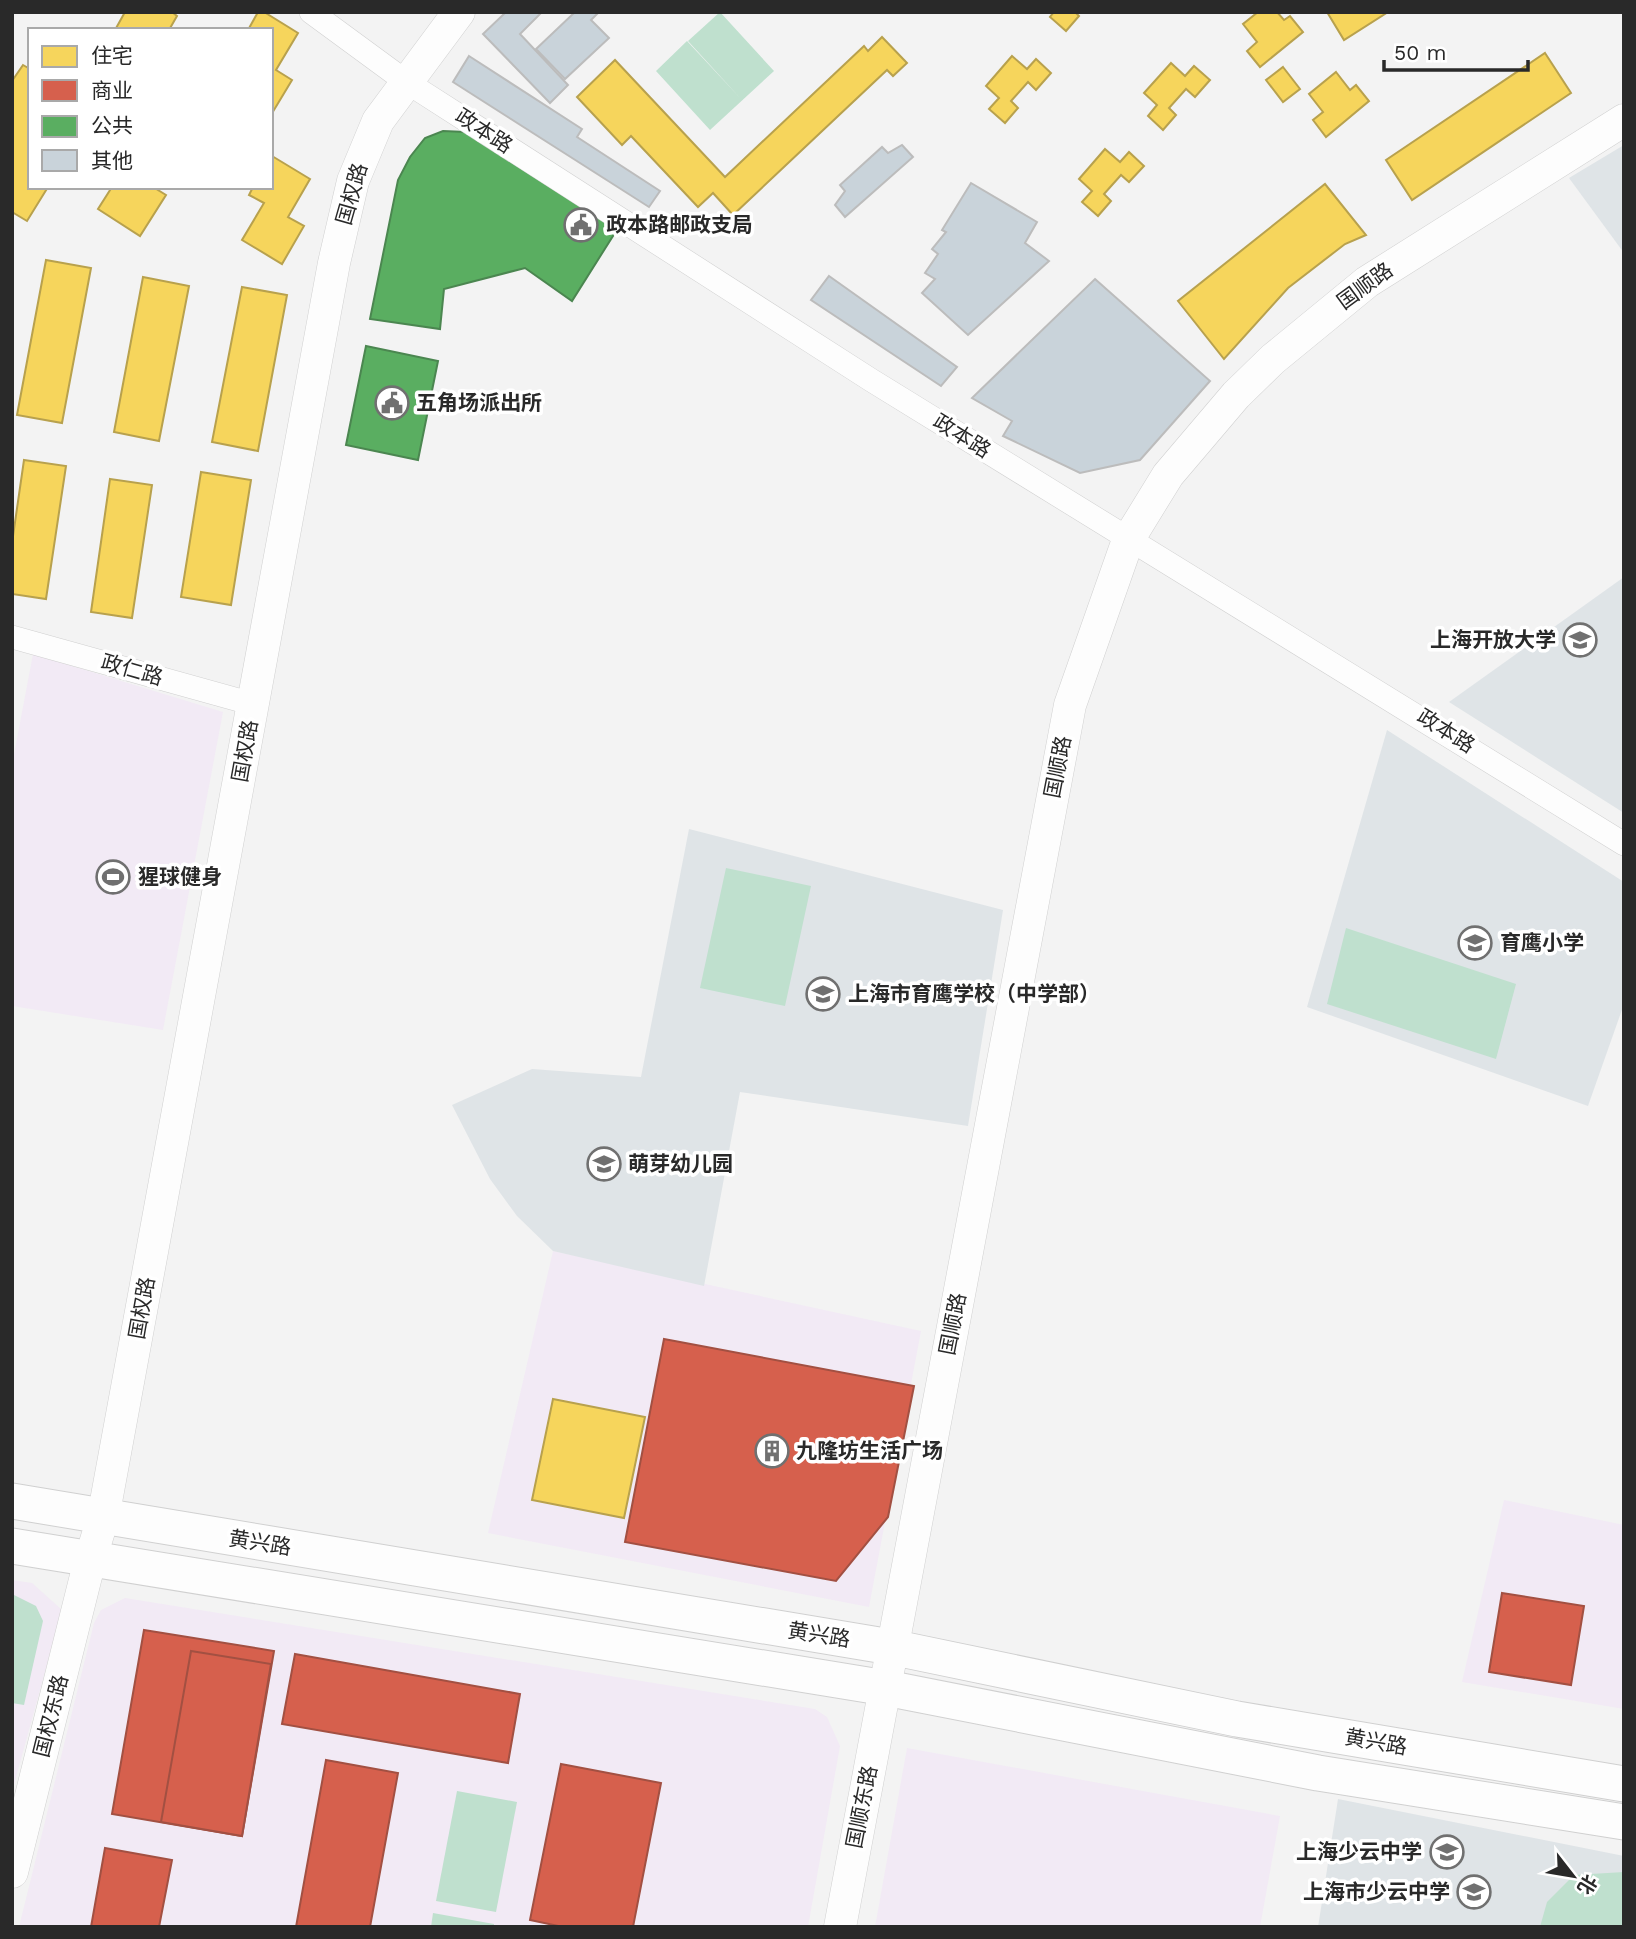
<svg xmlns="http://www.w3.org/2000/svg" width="1636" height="1939" font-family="'Work Sans','Noto Sans SC',sans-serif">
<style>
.commercial{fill:#f2eaf5}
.built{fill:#dfe4e7}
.green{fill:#bfe0ce}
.homes{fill:#f6d55c;stroke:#b8a14d;stroke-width:2}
.shops{fill:#d6604d;stroke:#a25042;stroke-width:2}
.public{fill:#5aae61;stroke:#4b8650;stroke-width:2}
.building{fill:#c9d3da;stroke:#bcbcbc;stroke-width:2}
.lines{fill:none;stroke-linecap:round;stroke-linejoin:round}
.street-casing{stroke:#d0d0d0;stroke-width:24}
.secondary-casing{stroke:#d0d0d0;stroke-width:33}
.primary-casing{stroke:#d0d0d0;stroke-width:37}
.street{stroke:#fdfdfd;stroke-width:23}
.secondary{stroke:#fdfdfd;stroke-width:32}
.primary{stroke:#fdfdfd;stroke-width:35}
.labels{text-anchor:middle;stroke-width:7;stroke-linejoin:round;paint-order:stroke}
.street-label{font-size:21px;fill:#292929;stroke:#fff}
.poi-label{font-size:21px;font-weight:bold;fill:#292929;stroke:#fff;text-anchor:start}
</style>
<rect width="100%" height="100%" fill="#f3f3f3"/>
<g class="commercial">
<path d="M33,654L223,712L163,1030L12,1006V765Z"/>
<path d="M553,1251L921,1331L869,1607L488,1533Z"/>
<path d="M1504,1500L1624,1525V1709L1462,1682Z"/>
<path d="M12,1580L32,1583L62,1610L12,1792Z"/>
<path d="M125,1598L815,1709L827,1717L840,1746L808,1927H19L94,1623L101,1610Z"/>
<path d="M907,1748L1280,1816L1260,1927H875Z"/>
</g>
<g class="built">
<path d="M1624,145V253L1569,178Z"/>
<path d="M1624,577V813L1449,702Z"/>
<path d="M1387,730L1624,882V1004L1588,1106L1307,1007Z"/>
<path d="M689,829L1003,910L968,1126L740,1092L704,1286L553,1251L517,1216L490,1179L452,1105L532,1069L641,1077Z"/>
<path d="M1338,1799L1624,1856V1927H1318Z"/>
</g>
<g class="green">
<path d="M720,12L774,71L710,130L656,71L687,41L741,99L688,41Z"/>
<path d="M726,868L811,886L785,1006L700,988Z"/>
<path d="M1346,928L1516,984L1496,1059L1327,1004Z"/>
<path d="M12,1594L36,1606L43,1621L24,1705L12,1703Z"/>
<path d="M457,1791L517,1802L496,1912L436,1901Z"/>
<path d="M1624,1872V1927H1540L1547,1902L1574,1875Z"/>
<path d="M433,1913L494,1924V1927H431Z"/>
</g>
<g class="homes">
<path d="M125,12H172L177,16L169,30H115Z"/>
<path d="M258,12H264L298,33L276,70L292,80L271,115V30H248Z"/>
<path d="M1054,12H1075L1079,16L1066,31L1050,17Z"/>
<path d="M1258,12H1277L1284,20L1290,16L1303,32L1260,67L1247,51L1257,42L1243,24Z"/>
<path d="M1327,12H1388L1344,40Z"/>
<path d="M882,37L907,63L893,76L887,70L733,215L713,193L698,207L631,136L622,145L577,97L615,60L725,177L864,46L868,51Z"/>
<path d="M1545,53L1571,93L1412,200L1386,160Z"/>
<path d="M1012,56L1027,69L1036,59L1051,73L1036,90L1028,82L1011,101L1018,108L1005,123L989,109L999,98L986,86Z"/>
<path d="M1171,63L1185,76L1194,66L1210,80L1195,97L1186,89L1169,108L1176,115L1163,130L1148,116L1157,105L1144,93Z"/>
<path d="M23,65L30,69V187H48L27,221L12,212V81Z"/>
<path d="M1283,67L1300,89L1283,102L1266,80Z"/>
<path d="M1336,72L1350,90L1356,85L1369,101L1326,137L1313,120L1323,112L1309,94Z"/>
<path d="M1105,149L1120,162L1129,152L1144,166L1129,182L1121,175L1104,194L1111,201L1098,216L1082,202L1092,191L1079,179Z"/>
<path d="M272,156L310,179L288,217L304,226L282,264L242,240L264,203L249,195L253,187H271Z"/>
<path d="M1325,184L1366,235L1345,244L1288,288L1224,359L1178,301Z"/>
<path d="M112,187H153L166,195L140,236L98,209Z"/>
<path d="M46,260L91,268L62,423L17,415Z"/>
<path d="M143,277L189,286L159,441L114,432Z"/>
<path d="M242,287L287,295L258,451L212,442Z"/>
<path d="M24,460L66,466L46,599L12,594V543Z"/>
<path d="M201,472L251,480L231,605L181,597Z"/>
<path d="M110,479L152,485L132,618L91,612Z"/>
<path d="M553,1399L645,1417L624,1518L532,1500Z"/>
</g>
<g class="shops">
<path d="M664,1339L914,1386L888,1517L836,1581L625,1542Z"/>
<path d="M1502,1593L1584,1606L1571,1685L1489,1672Z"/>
<path d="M144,1630L274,1651L242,1836L112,1814Z"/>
<path d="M191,1651L271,1664L242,1836L161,1822Z"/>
<path d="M295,1654L520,1694L508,1763L282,1724Z"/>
<path d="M326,1760L398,1773L370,1927H296Z"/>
<path d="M561,1764L661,1783L633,1927H563L530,1920Z"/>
<path d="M105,1848L172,1860L159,1927H91Z"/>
</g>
<g class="public">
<path d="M443,131L466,132L618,228L572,301L525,268L444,289L440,329L370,319L398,180L410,157L425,138Z"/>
<path d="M366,346L438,361L418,460L346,445Z"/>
</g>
<g class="building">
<path d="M506,12H542L520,34L568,85L550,103L483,34Z"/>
<path d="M575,12H599L591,20L609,38L565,79L536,49Z"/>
<path d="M469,56L582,129L577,137L660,191L649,207L453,82Z"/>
<path d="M902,145L913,157L845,217L835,205L845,191L840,185L882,147L888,153Z"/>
<path d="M971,183L1037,222L1025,243L1049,261L968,335L922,293L935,279L925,273L938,254L932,249L946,232L942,230Z"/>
<path d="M829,276L957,367L941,386L811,300Z"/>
<path d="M1095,279L1210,381L1140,460L1080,473L1003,436L1012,421L972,398Z"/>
</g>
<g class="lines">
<defs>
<g id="street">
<path d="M311,12L405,81L871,380L1624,844"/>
<path d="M12,637L253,704"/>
</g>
<g id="secondary">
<path d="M12,1872L90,1560L103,1518L334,263L353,181L378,121L459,12"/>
<path d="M840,1927L1070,705L1128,540L1168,475L1236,395L1273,359L1367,282L1624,120"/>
</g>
<g id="primary">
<path d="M12,1501L891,1647L1237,1719L1624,1784"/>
<path d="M12,1546L886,1688L1318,1773L1624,1822"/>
</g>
</defs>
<use href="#street" class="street-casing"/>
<use href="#secondary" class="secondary-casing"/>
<use href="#primary" class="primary-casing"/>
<use href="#street" class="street"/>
<use href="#secondary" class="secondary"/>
<use href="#primary" class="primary"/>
</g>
<defs>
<symbol id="civic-ring" viewBox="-11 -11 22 22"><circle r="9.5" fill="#fff" stroke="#707070" stroke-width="1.5"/><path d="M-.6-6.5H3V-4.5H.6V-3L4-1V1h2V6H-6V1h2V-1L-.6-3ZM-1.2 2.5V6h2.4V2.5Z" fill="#707070"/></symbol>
<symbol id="university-ring" viewBox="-11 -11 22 22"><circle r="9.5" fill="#fff" stroke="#707070" stroke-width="1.5"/><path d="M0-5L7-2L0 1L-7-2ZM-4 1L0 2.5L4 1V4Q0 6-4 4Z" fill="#707070"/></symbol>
<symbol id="stadium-ring" viewBox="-11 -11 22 22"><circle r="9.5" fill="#fff" stroke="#707070" stroke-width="1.5"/><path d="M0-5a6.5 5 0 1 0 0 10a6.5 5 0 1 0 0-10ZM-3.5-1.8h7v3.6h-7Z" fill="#707070"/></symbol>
<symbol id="school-ring" viewBox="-11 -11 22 22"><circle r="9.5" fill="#fff" stroke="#707070" stroke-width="1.5"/><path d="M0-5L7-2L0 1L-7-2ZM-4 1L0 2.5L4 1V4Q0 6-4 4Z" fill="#707070"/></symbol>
<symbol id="building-ring" viewBox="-11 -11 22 22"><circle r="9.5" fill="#fff" stroke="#707070" stroke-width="1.5"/><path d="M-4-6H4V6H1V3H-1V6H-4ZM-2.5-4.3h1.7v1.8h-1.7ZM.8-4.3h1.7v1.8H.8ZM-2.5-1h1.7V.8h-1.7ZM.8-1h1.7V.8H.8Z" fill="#707070"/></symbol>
</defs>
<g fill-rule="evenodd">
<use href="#civic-ring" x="562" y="206" width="38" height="38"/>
<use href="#civic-ring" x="373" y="384" width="38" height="38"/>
<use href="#university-ring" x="1561" y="621" width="38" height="38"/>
<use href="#stadium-ring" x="94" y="858" width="38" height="38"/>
<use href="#school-ring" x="1456" y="924" width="38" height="38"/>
<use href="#school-ring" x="804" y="975" width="38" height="38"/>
<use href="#school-ring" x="585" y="1145" width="38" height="38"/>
<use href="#building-ring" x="753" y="1432" width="38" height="38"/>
<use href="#school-ring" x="1428" y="1833" width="38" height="38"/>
<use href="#school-ring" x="1455" y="1873" width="38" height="38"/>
</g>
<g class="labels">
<g class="street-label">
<text transform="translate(484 131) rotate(33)" y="7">政本路</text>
<text transform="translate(352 194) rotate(-74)" y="7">国权路</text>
<text transform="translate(1365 286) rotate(-36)" y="7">国顺路</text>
<text transform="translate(962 436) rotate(32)" y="7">政本路</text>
<text transform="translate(132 670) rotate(16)" y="7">政仁路</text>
<text transform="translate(1446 731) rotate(32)" y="7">政本路</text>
<text transform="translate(245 751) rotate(-80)" y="7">国权路</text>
<text transform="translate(1058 767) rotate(-79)" y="7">国顺路</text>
<text transform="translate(142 1308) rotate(-80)" y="7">国权路</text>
<text transform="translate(953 1324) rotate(-79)" y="7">国顺路</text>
<text transform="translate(260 1543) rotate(9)" y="7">黄兴路</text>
<text transform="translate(819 1635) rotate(9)" y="7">黄兴路</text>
<text transform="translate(51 1716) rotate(-76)" y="7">国权东路</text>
<text transform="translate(1376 1742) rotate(10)" y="7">黄兴路</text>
<text transform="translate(862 1807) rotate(-79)" y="7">国顺东路</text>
</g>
<g class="poi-label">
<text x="606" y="232">政本路邮政支局</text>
<text x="416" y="410">五角场派出所</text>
<text x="1556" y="647" text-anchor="end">上海开放大学</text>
<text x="138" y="884">猩球健身</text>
<text x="1500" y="950">育鹰小学</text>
<text x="848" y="1001">上海市育鹰学校（中学部）</text>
<text x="628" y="1171">萌芽幼儿园</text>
<text x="796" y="1458">九隆坊生活广场</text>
<text x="1422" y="1859" text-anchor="end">上海少云中学</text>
<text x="1450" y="1899" text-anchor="end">上海市少云中学</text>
</g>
</g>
<rect width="1636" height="1939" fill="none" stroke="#292929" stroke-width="28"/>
<rect x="28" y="28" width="245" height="161" fill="#ffffff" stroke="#a9a9a9" stroke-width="2"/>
<rect x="42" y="46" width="35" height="21" fill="#f6d55c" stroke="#a9a9a9" stroke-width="2"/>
<text x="91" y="63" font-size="21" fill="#292929">住宅</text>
<rect x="42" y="80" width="35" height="21" fill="#d6604d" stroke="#a9a9a9" stroke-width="2"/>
<text x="91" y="98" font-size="21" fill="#292929">商业</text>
<rect x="42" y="116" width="35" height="21" fill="#5aae61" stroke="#a9a9a9" stroke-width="2"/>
<text x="91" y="133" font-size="21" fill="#292929">公共</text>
<rect x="42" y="150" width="35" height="21" fill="#c9d3da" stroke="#a9a9a9" stroke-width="2"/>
<text x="91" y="168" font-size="21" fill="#292929">其他</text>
<g transform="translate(1573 1876) rotate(121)" stroke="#ffffff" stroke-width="5" paint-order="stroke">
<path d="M0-5L12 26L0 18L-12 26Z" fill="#292929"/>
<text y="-10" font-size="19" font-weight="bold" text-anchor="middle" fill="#292929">北</text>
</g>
<path d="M1384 60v10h144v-10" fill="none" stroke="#292929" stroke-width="3.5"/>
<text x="1394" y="60" font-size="21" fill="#292929" stroke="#ffffff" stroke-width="5" paint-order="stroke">50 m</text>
</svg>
